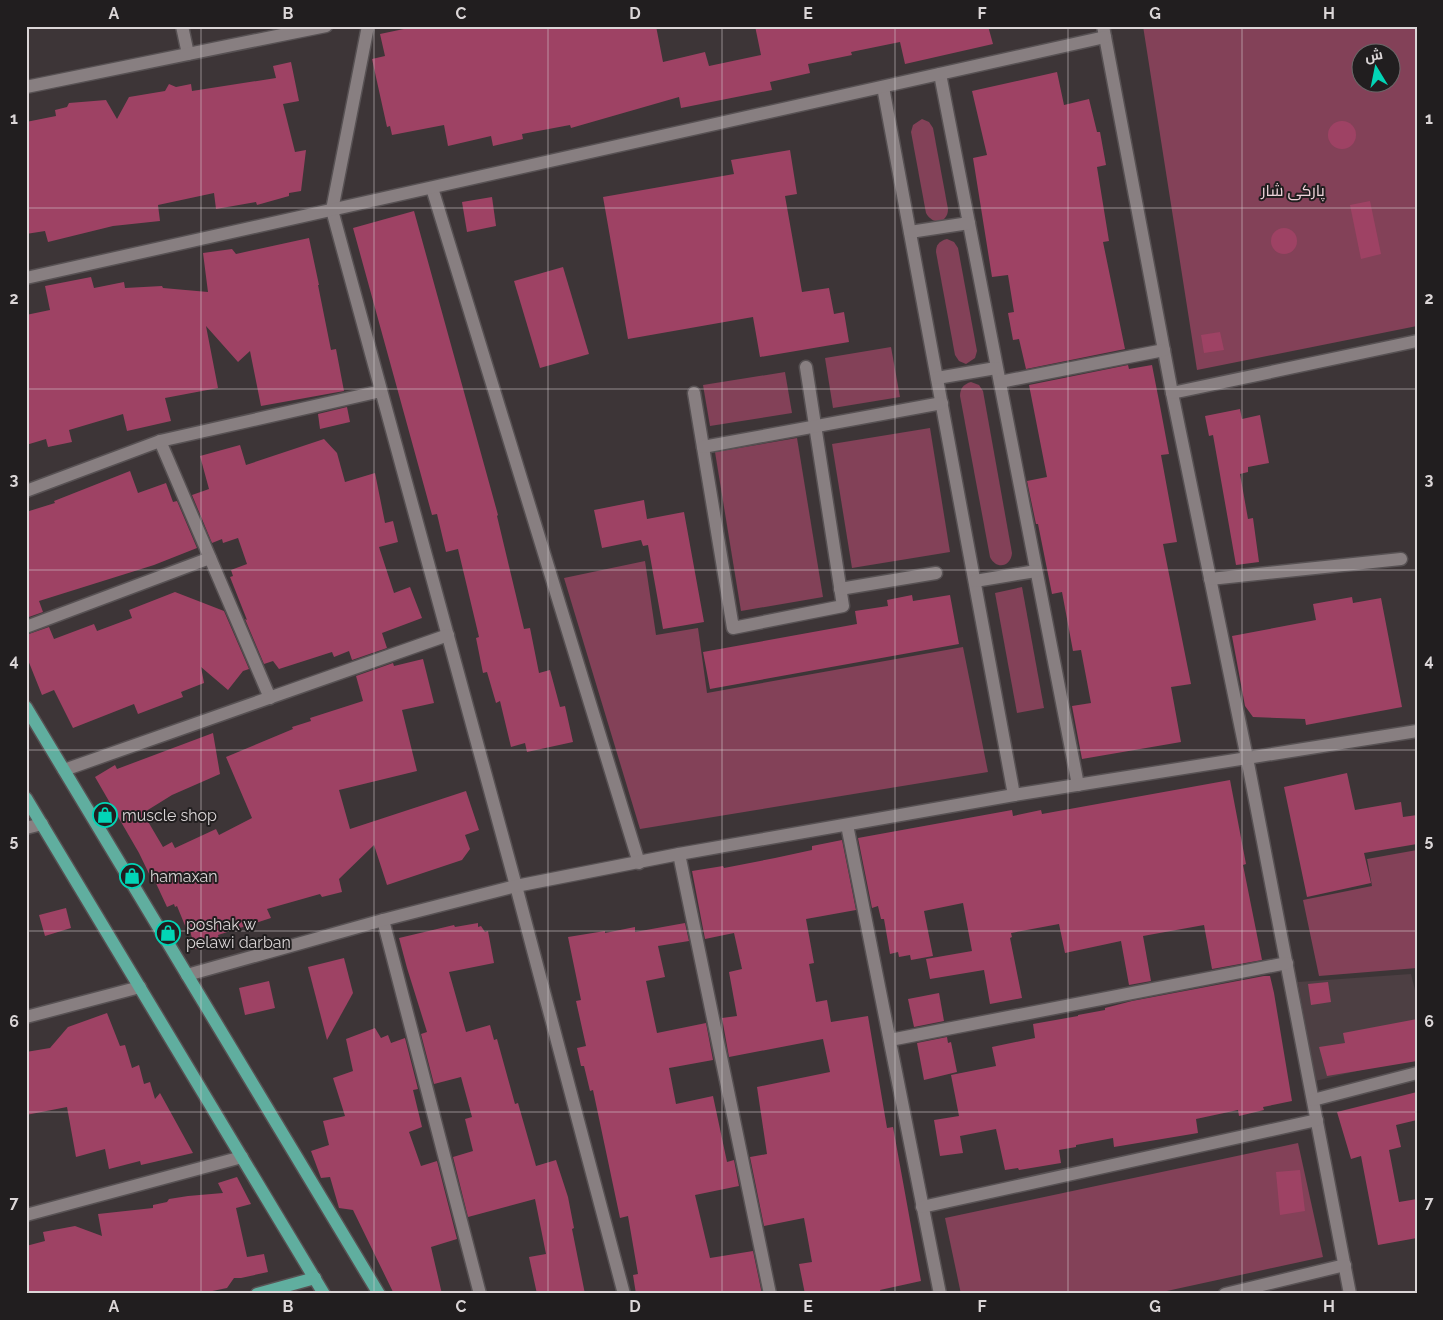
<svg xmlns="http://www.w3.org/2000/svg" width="1443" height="1320" font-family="Raleway,Cairo,sans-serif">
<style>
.built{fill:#4d3f43}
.green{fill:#834158;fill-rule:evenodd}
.building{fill:#9e4264}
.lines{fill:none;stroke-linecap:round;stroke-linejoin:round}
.minor-casing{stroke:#575153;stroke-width:15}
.major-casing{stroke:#575153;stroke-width:15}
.minor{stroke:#887f81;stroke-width:12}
.major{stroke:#60ae9f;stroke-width:12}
.grid{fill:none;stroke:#dbd6d7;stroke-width:1;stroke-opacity:0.55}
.labels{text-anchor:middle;stroke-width:4;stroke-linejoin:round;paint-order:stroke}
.park-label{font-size:16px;fill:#eed3da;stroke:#211e1f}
.poi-label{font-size:16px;fill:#dbd6d7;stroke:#211e1f;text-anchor:start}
.neatline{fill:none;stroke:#dbd6d7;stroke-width:2}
.grid-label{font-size:16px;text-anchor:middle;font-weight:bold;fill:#dbd6d7}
</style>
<rect width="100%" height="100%" fill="#3d3537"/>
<path class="built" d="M1411,974L1417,998V1057L1315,1081L1298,982Z"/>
<g class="green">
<path d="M1143,26H1417V326L1197,370ZM1360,52H1390V82H1360Z"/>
<path d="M922,119L929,122L933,128L948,209C948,223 933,226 926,213L911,132L913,125Z"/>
<path d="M947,239L954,242L958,248L977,351L975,358L966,364L959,361L955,355L936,252C936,245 939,241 947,239Z"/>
<path d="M891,347L900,397L833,408L825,358Z"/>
<path d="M785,372L792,413L710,426L703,385Z"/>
<path d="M971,382L979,385L983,391L1012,553C1011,567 996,570 990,557L960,396C960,388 964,384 971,382Z"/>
<path d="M930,428L950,552L852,568L832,444Z"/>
<path d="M797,438L823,597L741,611L715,452Z"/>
<path d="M645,561L656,635L698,628L707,693L963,647L988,772L640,829L564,578Z"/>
<path d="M1022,587L1044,708L1017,713L995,593Z"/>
<path d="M1417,850V968L1319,976L1303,900L1372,886L1367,859Z"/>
<path d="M1298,1143L1323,1257L1153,1294H961L945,1218Z"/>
</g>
<g class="building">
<path d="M418,26H656L663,62L705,52L709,66L761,55L755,26H988L993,44L905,64L900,42L851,52L852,55L808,64L810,73L770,82L772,90L681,108L679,97L571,128L570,125L522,134L523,139L493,146L491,136L448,146L444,125L392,135L390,126L387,127L372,59L385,56L380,34Z"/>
<path d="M291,62L299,101L283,104L295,152L306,150L301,191L289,193V196L257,205L256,202L216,209L214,193L158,205L160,221L113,226L48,242L45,231L26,234V122L56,116L55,110L67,107L69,103L106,100L117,119L129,97L165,91L169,84L176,87L191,84L192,91L276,78L273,66Z"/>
<path d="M1057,72L1064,105L1089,99L1097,132H1100L1106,165L1097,167L1109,241L1103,242L1125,349L1026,369L1019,339L1013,340L1008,313L1014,312L1008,275L992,277L973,158L987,155L972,91Z"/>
<circle cx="1342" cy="135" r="14"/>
<path d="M790,150L797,194L785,196L802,292L829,288L834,314L844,312L849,342L760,357L753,317L628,339L603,197L734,174L731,160Z"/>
<path d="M492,197L496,226L467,232L462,202Z"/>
<path d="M1370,201L1381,254L1361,259L1350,205Z"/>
<path d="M414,211L498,515L497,516L524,629L530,628L539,673L550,670L560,707L565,706L573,742L527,752L525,743L511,747L500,701L496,703L487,672L483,673L476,638L479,637L458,549L446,552L437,514L432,515L353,228Z"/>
<circle cx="1284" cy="241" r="13"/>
<path d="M309,238L319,285H318L331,350L336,349L344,391L261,406L250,351L238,362L206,326L218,388L165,398L171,421L127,431L123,414L69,430L72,442L48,447L46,439L26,445V315L50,310L45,286L91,277L94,288L124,282L125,288L162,286L163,288L208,292L203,253L232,249L236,254Z"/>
<path d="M563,267L589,354L540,368L514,281Z"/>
<path d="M1220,332L1224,350L1204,353L1201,335Z"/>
<path d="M1128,365L1129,369L1152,365L1160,406L1169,454L1161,455L1177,542L1163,544L1191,684L1171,687L1181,742L1082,759L1072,706L1091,703L1081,650L1073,651L1062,592L1052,594L1038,524H1036L1027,481L1047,477L1029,385Z"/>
<path d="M347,407L350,422L320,429L318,414Z"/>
<path d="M1240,409L1242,419L1260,415L1269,463L1248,467V472L1240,474L1248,519L1253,518L1259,562L1236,565L1213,435L1209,436L1205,416Z"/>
<path d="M324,439L337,453L345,482L375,473L385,523L393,521L398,542L379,547L394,593L410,587L422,618L382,633L387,648L352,660L349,651L334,657L332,652L279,669L273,661L264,664L245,619L247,620L230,577L233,576L231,570L247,564L238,538L223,543L222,539L212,543L192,495L209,489L200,456L240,445L246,465Z"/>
<path d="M130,471L138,493L166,483L173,502L177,501L197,548L154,565L39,601L43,612L26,618V512L55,503L54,501Z"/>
<path d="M644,500L647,519L684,512L704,622L663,629L648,545L643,546L641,540L602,548L594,510Z"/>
<path d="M175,592L224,611L249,669L243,671L228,690L201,667L204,683L181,692L183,697L138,714L134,704L73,728L54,690L42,695L26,655V635L49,627L54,639L94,624L97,631L132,618L129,610Z"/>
<path d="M912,595L913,601L950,595L959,644L710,689L703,652L857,624L855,611L888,606L887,600Z"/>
<path d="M1352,597L1353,603L1381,598L1402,707L1306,725L1305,719L1253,717L1245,706L1232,636L1316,620L1313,604Z"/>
<path d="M423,659L434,703L402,710L417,771L339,790L350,829L466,791L479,830L465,835L470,849L462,860L387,885L374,845L339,879L342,892L322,897L320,894L267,909L271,918L218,935L220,942L195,949L189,927L186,928L177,906L175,907L174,904L167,907L154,879L152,880L139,853L95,777L115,765L117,769L213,733L220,774L172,795L143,813L163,847L172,842L175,848L216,829L219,835L252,818L226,757L293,729L292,727L311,721L310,718L363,701L356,676L393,663L394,666Z"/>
<path d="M1347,773L1355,810L1401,802L1403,817L1417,815V844L1364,853L1371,883L1307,897L1284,787Z"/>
<path d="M1230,780L1246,864L1243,865L1262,960L1212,969L1204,925L1143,936L1151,981L1129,985L1121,941L1065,953L1059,924L1011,933L1012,937L1010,938L1022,998L990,1004L984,970L930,979L926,959L972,951L963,903L924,911L933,956L911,960L910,955L899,957L898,952L890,954L884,919H881L878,906L872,908L858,838L1012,810L1013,816L1041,810L1042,814Z"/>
<path d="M842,840L856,910L806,919L814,963L809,964L816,1002L827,1000L831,1022L868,1016L887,1128L893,1127L921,1281L880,1290L881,1294H805L799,1264L812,1262L804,1218L764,1226L750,1157L767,1154L757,1087L830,1072L823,1039L729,1057L722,1018L737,1016L729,972L742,969L734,933L705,939L692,871L723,866L724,868L775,858L812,850V846Z"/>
<path d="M66,908L71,928L45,936L39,915Z"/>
<path d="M478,923V927L481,926L485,932L488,931L494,963L449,972L466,1032L490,1025L494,1040L497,1039L515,1104L518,1103L536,1166L556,1160L568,1197L574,1228L572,1229L585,1294H537L529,1257L546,1254L535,1199L468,1217L453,1157L473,1151L465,1119L472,1117L461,1077L434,1084L421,1034L427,1032L407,968L399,938L454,925L455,927Z"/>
<path d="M685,923L689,941L658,946L665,977L646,981L657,1033L706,1023L713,1060L669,1068L676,1104L713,1096L727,1162L734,1160L739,1186L695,1195L710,1258L753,1251L762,1294H636L633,1275L638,1274L628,1216L620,1218L593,1090L590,1091L584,1066H581L577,1048L586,1046L576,1001L581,1000L568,937L605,931V933L635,927V932Z"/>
<path d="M344,958L353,993L327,1040L308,967Z"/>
<path d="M1264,976H1270L1274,993L1292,1101L1263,1107L1264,1110L1239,1116L1238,1110L1196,1119L1198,1133L1114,1147L1113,1138L1076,1145V1147L1059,1150L1061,1163L1019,1170L1018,1168L1005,1170L996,1129L960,1136L963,1153L940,1156L934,1120L959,1116L951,1075L996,1066L992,1047L1035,1038L1033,1024L1078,1016V1015L1105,1010V1008L1132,1001Z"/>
<path d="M269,981L275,1008L245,1015L239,988Z"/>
<path d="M1328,982L1331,1002L1311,1005L1308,984Z"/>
<path d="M939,993L944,1021L914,1027L908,999Z"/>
<path d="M107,1013L120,1046L125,1045L132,1068L139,1065L144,1084L150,1082L155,1099L160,1093L193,1153L141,1165L140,1161L109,1169L105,1149L76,1157L67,1107L26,1115V1052L50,1048L68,1027Z"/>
<path d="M1417,1019V1061L1327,1076L1319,1047L1345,1043L1343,1033Z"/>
<path d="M375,1028L381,1038L388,1035L391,1043L405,1038L418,1089L413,1090L422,1127L409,1132L421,1166L437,1161L457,1239L431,1247L442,1294H394L353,1210L339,1208L330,1177L321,1178L311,1151L329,1145L323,1121L345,1116L333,1078L353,1071L346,1039Z"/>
<path d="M947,1037L948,1043L951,1042L957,1072L924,1080L917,1043Z"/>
<path d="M1417,1092V1120L1396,1125L1401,1147L1389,1150L1399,1202L1417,1199V1238L1378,1245L1361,1156L1351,1159L1337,1112Z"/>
<path d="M1300,1170L1305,1211L1280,1215L1276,1172Z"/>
<path d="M237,1177L251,1204L236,1208L247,1257L264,1254L268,1272L241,1278H234L227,1288L198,1294H26V1246L45,1241L43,1232L75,1226L102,1236L98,1214L153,1208V1205L167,1202L169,1199L188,1196L223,1193L218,1183Z"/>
</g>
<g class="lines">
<defs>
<g id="minor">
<path d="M182,26L188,54"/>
<path d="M368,26L332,210L516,886L624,1294"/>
<path d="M1103,26L1172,393L1247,758L1350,1294"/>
<path d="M940,74L1078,785"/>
<path d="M26,87L326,26"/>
<path d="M883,87L1014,795"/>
<path d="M432,188L639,863"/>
<path d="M910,232L969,223"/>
<path d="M26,278L1105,37"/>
<path d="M937,378L996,368"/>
<path d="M1000,382L1164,350"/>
<path d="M694,393L733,628L843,606L806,367"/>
<path d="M1172,393L1417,341"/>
<path d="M160,441L270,698"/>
<path d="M703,447L942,403"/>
<path d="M26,491L160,441L381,391"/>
<path d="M1210,579L1401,559"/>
<path d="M975,581L1036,571"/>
<path d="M840,589L936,573"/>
<path d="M26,627L210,558"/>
<path d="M64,770L448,635"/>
<path d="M847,825L940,1294"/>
<path d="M26,828L42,824"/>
<path d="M679,854L770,1294"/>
<path d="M383,920L480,1294"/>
<path d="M187,975L383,920L516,886L679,854L1014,795L1417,731"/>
<path d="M26,1017L140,987"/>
<path d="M890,1040L1287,963"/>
<path d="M1313,1100L1417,1073"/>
<path d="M922,1207L1317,1120"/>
<path d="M26,1215L242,1157"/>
<path d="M1225,1294L1345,1265"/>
</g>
<g id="major">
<path d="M26,707L379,1294"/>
<path d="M26,798L324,1294"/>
<path d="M257,1294L315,1278"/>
</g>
</defs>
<use href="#minor" class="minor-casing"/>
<use href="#major" class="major-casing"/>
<use href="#minor" class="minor"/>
<use href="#major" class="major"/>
</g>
<path class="grid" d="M201,26V1294M374,26V1294M548,26V1294M722,26V1294M895,26V1294M1068,26V1294M1242,26V1294M26,208H1417M26,389H1417M26,570H1417M26,750H1417M26,931H1417M26,1112H1417"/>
<defs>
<symbol id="shop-ring" viewBox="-11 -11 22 22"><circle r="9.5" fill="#211e1f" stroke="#02d5b6" stroke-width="1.5"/><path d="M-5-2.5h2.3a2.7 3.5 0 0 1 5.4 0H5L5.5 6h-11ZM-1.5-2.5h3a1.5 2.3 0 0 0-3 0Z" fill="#02d5b6"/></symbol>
</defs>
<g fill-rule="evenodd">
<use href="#shop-ring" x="91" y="801" width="28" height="28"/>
<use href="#shop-ring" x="118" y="862" width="28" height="28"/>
<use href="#shop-ring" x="154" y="919" width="28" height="28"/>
</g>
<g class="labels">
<g class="park-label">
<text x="1293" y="196">پاركى شار</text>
</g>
<g class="poi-label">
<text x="122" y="821">muscle shop</text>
<text x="150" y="882">hamaxan</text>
<text x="186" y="930">poshak w<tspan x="186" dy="18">pelawi darban</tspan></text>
</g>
</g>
<rect width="1443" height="1320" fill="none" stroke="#211e1f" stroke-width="55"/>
<g transform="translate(1376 68) rotate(350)"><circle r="24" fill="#211e1f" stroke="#6b6869"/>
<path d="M0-4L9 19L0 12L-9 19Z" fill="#02d5b6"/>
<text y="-8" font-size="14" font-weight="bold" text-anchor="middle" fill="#dbd6d7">ش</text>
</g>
<rect x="28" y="28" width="1388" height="1264" class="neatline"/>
<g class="grid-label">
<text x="114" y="19">A</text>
<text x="288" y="19">B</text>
<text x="461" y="19">C</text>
<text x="635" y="19">D</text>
<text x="808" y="19">E</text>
<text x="982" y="19">F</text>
<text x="1155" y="19">G</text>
<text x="1329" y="19">H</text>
<text x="14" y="124">1</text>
<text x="1429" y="124">1</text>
<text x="14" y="304">2</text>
<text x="1429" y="304">2</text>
<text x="14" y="485">3</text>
<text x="1429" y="485">3</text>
<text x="14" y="666">4</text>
<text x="1429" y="666">4</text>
<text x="14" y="846">5</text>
<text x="1429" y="846">5</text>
<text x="14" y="1027">6</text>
<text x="1429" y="1027">6</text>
<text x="14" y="1208">7</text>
<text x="1429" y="1208">7</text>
<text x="114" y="1312">A</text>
<text x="288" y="1312">B</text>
<text x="461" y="1312">C</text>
<text x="635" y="1312">D</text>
<text x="808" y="1312">E</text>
<text x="982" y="1312">F</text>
<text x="1155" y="1312">G</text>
<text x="1329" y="1312">H</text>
</g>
</svg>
